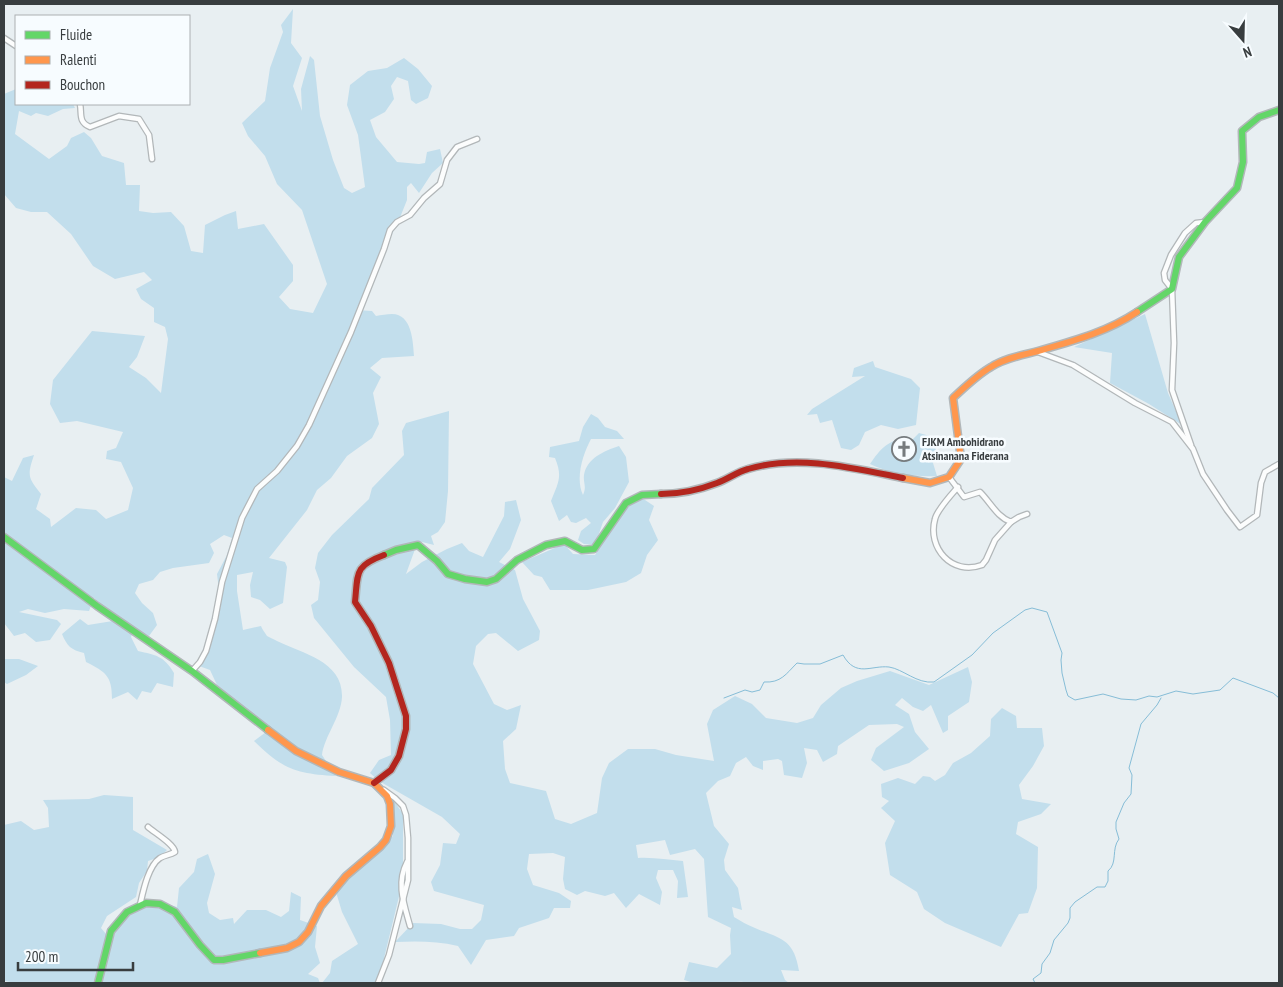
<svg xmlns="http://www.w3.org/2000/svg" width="1283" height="987" font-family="'PT Sans Narrow',sans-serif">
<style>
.green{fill:#c2deec}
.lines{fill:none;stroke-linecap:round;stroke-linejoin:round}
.stream{stroke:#86bdd7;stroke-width:1}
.street-casing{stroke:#b2b7b9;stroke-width:7}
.fast-casing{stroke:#b2b7b9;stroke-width:9}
.slow-casing{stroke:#b2b7b9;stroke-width:9}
.jam-casing{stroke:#b2b7b9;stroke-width:9}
.street{stroke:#fcfdfd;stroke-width:4.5}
.fast{stroke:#63d668;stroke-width:6}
.slow{stroke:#ff974d;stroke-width:6}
.jam{stroke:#b3261e;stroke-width:6}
.labels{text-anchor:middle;stroke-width:5;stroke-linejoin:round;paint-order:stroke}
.poi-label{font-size:12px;font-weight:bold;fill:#383d3f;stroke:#f7fcff;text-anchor:start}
</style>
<rect width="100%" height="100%" fill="#e8eff2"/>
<g class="green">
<path d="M293,9L291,43L302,58L293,86L302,111L301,89L310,56L314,60L320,116L333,160L344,188L352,193L365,187L358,135L347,105L350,85L368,71L387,68L404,58L418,69L432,86L428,98L416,104L411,100L408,81L397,77L391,86L394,99L385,112L370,120L376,137L397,162L419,164L425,163L427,152L440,149L443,163L432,173L419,193L411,183L407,187V200L401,215L356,310L372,311L376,316C381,315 387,314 392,314C412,314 413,342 414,356L382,358L370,368L381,377L373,393L379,424L372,438L347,456L331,478L317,490L307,510L269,558L285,562L287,567L283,603L270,609L260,600L251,597L250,585L253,572L237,575V591L243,630L261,626C262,629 265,633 267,636C270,638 274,639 277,641C303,654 343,661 342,697C341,717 324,737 322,755L336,776C297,774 282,769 254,741L266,732L252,715L217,685L210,670L199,666L209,647L211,632L221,606L217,574L227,555L232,538L224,535L210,544L214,553L209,563L173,568L160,572L153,580L139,584L135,593L142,603L153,613L157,625L149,636L134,629L131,637L138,651C156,655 164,656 174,673L173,687L157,683L151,693L142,691L137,700L128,692L112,699C112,676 106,672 86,662L84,653C71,650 67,646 62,634L80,619L88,625L119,620L94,598L89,611L64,609L45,613L28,609L19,612L57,620L61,624L50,640L36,642L25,633L14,636L4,623V477L12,481L23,458L34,455C27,476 28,478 41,494L36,509L50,519L51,527L76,508L96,510L106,519L128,510L133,488L121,462L106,459L107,451L116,448L123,432L77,421L60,423L50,404L53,380L92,331L145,336L137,357L129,367L146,378L161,393L168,339L165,327L154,322V308L141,299L136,289L152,280L144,272L115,279L93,266L71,234L47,212H31L16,208L4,194V94L16,89V104H73L75,108L63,109L48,116L36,113L31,116L19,111L15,134L49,159L67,146L71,138L84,132L91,138L102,156L124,163L126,185H140L139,211L153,213L171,212L184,226L191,251L203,253L205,225L225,215L236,211L238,229L264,224L293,265V281L279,297L290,309L313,313L327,284L302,210L277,184L265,156L248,136L242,123L265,101L270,68L283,32L281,25Z"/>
<path d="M1145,314L1168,393L1182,425L1149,404L1110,383L1112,353L1074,347Z"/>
<path d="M873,361L875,367L911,379L920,388L916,425L898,429L881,425L865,432L859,445L851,450L841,448L832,420L820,423L817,414L807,415L812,409L865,376L852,377L854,368Z"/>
<path d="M449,411L448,491L445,522L438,532L431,536L434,545L418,541L406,574L422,562L447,549L462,543L469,551L483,557L504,516L505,502L516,500L521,520L510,549L499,562L515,570L523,599L540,631L539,640L518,651L496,633L488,634L476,646L473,664L494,704L507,710L521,705L516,729L503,741L505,769L510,783L546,791L555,819L571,824L597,813L602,778L609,763L628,749H655L676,755L714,761L707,724L713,710L735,696L752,704L766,718L797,723L813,718L821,705L841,688L857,681L890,671L929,685L968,667L972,682L969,702L948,716V730L943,733L931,705L923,711L913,707L902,698L895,705L909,714L915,732L929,749L909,763L884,771L871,760L876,748L904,727L897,724L869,725L838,746L837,754L823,762L817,750L804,748L807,763L802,778L784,775L782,761L778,759L763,761V770L753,766L746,757L736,763L730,776L718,781L706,793L714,826L729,844L724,860L725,870L738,888L742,910L732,907L734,917C741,921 747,925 755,928C781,939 794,939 799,971L781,970L785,980L789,983H747C740,980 733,983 726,983C713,984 697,985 684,980L689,962L717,968L731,954L730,935L731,928L708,917L704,859L695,849L670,855L665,840L636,845L638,858C653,857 668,860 683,861L688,897L677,898L678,881L673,870H658L656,878L662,892L660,905L639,894L626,908L614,893L605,896L585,891L577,895L565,889L563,879L565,857L553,853L529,854L527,869L533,885L559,893L571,901L570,908H554L549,918L519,928L514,936L486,940L471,965L458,946C437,941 417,941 395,942L413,923L441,924L460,929H472L481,920L484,905L434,891L431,882L440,865L443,843L456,844L460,834L442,817L379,781L370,773L379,760L391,755L390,720L386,697L354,667L314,618L311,605L318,600L320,582L315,568L318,553L332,535L369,499L372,488L404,455L402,431L406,423Z"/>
<path d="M591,414L598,418L605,427L617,431L624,439H591C583,454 575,478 583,495C587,486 583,483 584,475C587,458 604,451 619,446L626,457L629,482L615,508L603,522L595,545L584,544L578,540L581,531L591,523L586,518L576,523L571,522L567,515L559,521L551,501C558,483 563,477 555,458L549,457L550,447L579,441L583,427Z"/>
<path d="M919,433L930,436L936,450L933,463L937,476C915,477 890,474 870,464C881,448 886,443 904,437L912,440Z"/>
<path d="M642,498L654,506L649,520L658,540L647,555L641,573L626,582L588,590H550L542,577L534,575L522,562L564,544L573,554L595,555L627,506Z"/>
<path d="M4,653L5,659H19L38,666L26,675L7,684L4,682Z"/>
<path d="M1002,708L1016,716L1017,728H1042L1044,746L1033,766L1019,785L1022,799L1051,804L1041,814L1018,822L1016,834L1038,847L1037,888L1028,913L1019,914L1001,947L945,923L924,909L917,892L890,875L885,843L895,821L881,808L889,801L882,797L881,784L898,778L915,784L923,776L930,777L935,781L945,775L953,763L971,753L990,736L991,719Z"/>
<path d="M104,795L133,797V830L167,850L160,857L148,861L147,871L139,883L136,897L107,916L101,928L112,941L119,923L136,911L154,900L177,907L179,888L194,872L197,859L208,854L215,874L207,903L209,913L220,920L233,918L234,924L247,910H266L281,917L289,911L291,892L301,897L300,920L317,926L315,947L320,963L308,974L318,978L320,983H17L4,981V825L21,821L34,830L49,827L48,808L43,800L89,799Z"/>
<path d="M394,801L403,814V880L378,983H322L330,973L332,961L358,944L342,912L336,892L360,864L393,836L390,812Z"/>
</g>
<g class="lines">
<g class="stream">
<path d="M724,698L745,690L752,692L760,690L764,682C781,683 786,674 797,663L804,664H820L843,655C856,678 871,665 889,667C903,669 917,684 934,682L972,655L993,633L1025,610L1032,608L1047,612L1062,653L1061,660L1062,673L1066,690L1068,696L1075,700L1103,694L1121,699L1136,700L1149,696L1157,697L1176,691L1193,694L1220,690L1233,678L1273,693L1279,698"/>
<path d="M1035,983L1033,979L1041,973L1042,964L1050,953L1054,940L1068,923L1070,918V908L1075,902L1097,887H1105L1108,881V871C1118,863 1111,849 1119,839L1116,829V822L1124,803L1131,794L1132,775L1129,768L1141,724L1157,705L1161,698"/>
</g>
<defs>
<g id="street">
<path d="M4,38L16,46"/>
<path d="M80,104C82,114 78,122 90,127L119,116L139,119L149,135L152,159"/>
<path d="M1038,352L1073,365L1135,403L1172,422L1193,449L1203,474L1227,510L1240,527L1257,515L1261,483L1265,472L1279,464"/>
<path d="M1191,445L1172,390L1174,343L1172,289L1165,280L1164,273L1171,255L1185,233L1196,223L1205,222"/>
<path d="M949,477L964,497L980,492C991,503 997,517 1011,522L1019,517L1027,514"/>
<path d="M958,487C951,495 937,510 935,519C927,548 952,576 982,565L986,560L995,540L1011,522"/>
<path d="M192,671L200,662L206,651L215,619L222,582L242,518L257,489L277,471L297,446L309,425L351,332L384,249L390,230L397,222L410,215L424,198L440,184L447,160L457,147L477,139"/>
<path d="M407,862C396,883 404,904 410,926"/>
<path d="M140,905C143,892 148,866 160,858C165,855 170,855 175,852C174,844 155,833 148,827"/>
<path d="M378,983L389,955L408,880V838L406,815L403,806L395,798L384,790"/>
</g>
<g id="fast">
<path d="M1137,312L1172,289L1179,257L1205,222L1237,188L1243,162L1242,131L1259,117L1279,110"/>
<path d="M4,537L97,606L192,671L268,730"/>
<path d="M384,555L396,550L418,545L437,561L448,574L465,579L487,582L496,579L517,560L546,545L565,541L582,550L594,549L626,503L642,495L661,494"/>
<path d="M98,983L111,931L127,912L146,903L160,904L175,912L200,945L214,960H223L260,953"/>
</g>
<g id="slow">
<path d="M903,478L930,483L949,477L961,459L953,398C965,387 977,375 991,367C1005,358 1023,355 1038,351C1073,341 1107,332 1137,312"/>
<path d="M260,953L287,948L299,942L308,932L321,906L346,876L380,847L386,840L391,826L390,804L387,796L374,783L339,772L296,751L268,730"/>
</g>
<g id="jam">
<path d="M661,494C680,494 699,490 717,483C728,479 737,472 748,469C798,454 853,468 903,478"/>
<path d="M374,783L391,770L399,756L406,729V716L389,663L371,626L355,602C358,573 354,566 384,555"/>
</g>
</defs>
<use href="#street" class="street-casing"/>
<use href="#fast" class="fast-casing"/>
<use href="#slow" class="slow-casing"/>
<use href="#jam" class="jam-casing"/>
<use href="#street" class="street"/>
<use href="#fast" class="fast"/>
<use href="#slow" class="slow"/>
<use href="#jam" class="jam"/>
</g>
<defs>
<symbol id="church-ring" viewBox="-11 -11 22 22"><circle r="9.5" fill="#f7fcff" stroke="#767b7e" stroke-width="1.5"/><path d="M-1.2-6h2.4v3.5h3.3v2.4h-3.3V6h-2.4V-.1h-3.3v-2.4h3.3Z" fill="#767b7e"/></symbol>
</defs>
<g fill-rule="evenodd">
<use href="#church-ring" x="890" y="435" width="28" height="28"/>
</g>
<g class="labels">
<g class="poi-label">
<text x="922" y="446">FJKM Ambohidrano<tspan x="922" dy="14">Atsinanana Fiderana</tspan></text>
</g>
</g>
<rect width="1283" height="987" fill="none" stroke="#383d3f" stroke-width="10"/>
<rect x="15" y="15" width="175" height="90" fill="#f7fcff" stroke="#abb0b2"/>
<rect x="25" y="31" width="25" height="8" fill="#63d668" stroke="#abb0b2"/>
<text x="60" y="40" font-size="15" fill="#383d3f">Fluide</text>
<rect x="25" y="56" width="25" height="8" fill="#ff974d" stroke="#abb0b2"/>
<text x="60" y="65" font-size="15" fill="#383d3f">Ralenti</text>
<rect x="25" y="81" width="25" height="8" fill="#b3261e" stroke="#abb0b2"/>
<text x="60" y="90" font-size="15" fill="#383d3f">Bouchon</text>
<g transform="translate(1243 40) rotate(160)" stroke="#f7fcff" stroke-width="4" paint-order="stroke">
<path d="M0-4L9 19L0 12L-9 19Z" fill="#383d3f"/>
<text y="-8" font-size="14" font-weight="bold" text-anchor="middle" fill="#383d3f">N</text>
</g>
<path d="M18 962v8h115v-8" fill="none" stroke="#383d3f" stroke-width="2.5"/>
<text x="25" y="962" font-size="15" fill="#383d3f" stroke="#f7fcff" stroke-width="4" paint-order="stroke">200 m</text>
</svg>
